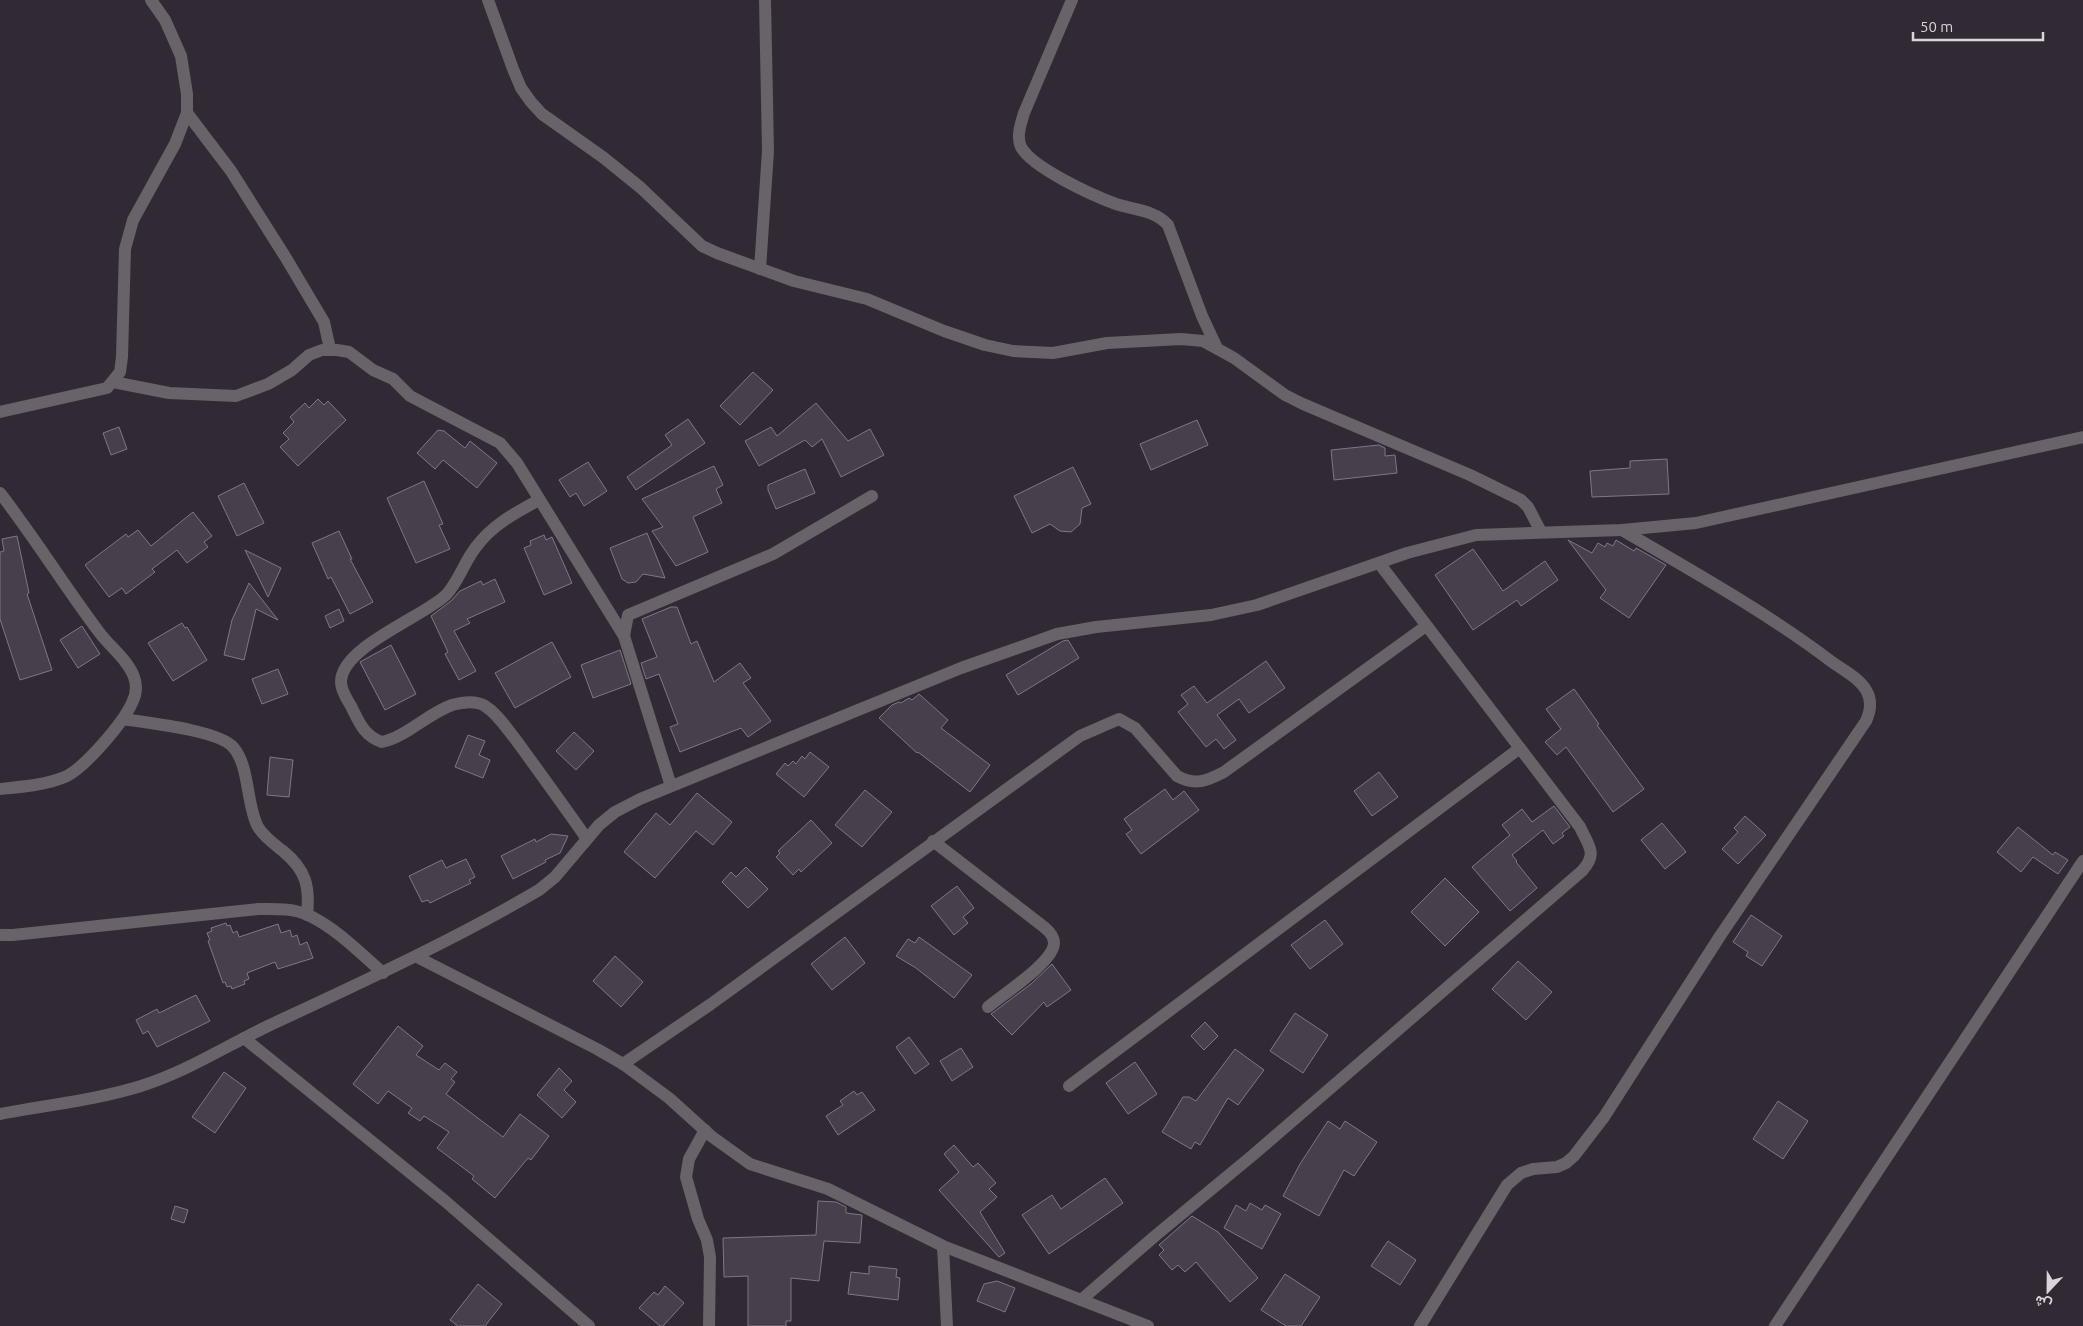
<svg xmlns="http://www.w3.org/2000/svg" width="2083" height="1326" font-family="Ubuntu,Vazirmatn,sans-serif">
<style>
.building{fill:#473f4b;stroke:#7f7783}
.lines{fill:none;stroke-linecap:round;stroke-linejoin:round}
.street{stroke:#676369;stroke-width:12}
</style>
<rect width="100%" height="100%" fill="#312a34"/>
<g class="building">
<path d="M753,372L773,390L740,425L720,406Z"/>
<path d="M318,399L324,405L328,401L346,420L298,466L280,447L289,439L283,433L294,422L290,417L305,403L309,408Z"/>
<path d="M816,403L848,441L870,429L884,455L841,477L822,439L812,447L805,440L759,466L745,441L771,427L777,436Z"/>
<path d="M688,419L705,443L636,490L627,477L672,445L665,435Z"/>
<path d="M1197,420L1208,445L1151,470L1140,444Z"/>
<path d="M119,427L127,449L111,455L103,433Z"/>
<path d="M438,430L444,431L465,448L470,441L497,463L477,488L443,460L435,469L417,453Z"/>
<path d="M1379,445L1385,448V456L1395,455L1397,473L1334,480L1331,450Z"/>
<path d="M1667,459L1669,494L1592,497L1590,471L1630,468V461Z"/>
<path d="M588,462L607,491L584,506L576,493L570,497L559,480Z"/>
<path d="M714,466L723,485L716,489L722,503L693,517L708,552L676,566L652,531L663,527L642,499Z"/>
<path d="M1073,467L1091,504L1082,508L1080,524L1071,532L1060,531L1050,524L1032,533L1014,496Z"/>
<path d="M805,469L815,493L776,509L768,490V485Z"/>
<path d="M424,481L443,524L439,525L450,549L416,563L387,498Z"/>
<path d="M244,483L264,523L237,536L218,496Z"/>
<path d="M193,512L212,536L204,542L208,547L187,563L177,550L152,569L155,572L126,594L122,588L109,597L85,565L126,534L128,537L138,530L151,546Z"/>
<path d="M339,531L352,559H350L373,602L350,614L331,577L328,579L312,543Z"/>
<path d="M647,533L665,578L643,574L636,582L628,583L622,579L610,548Z"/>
<path d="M544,535L546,540L552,537L572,583L544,595L524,548L531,545L530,541Z"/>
<path d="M17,536L29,593L27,594L52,670L20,680L0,619V552L4,551L2,539Z"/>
<path d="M1568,540L1592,553L1598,543L1605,547L1607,543L1613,546L1616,540L1634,551L1636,548L1666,565L1629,618L1600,598L1606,590Z"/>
<path d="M1473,549L1503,591L1545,561L1558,580L1521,606L1517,600L1473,630L1435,575Z"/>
<path d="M245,550L281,568L268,597Z"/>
<path d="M495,579L505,602L467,619L470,623L454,631L476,671L459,680L445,654L448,652L431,616L451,601L460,591L481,581L483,585Z"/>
<path d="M249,583L278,620L256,609L244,660L224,655L232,620Z"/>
<path d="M671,607H677L691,644L697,641L714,682L740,663L751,678L743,683L771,721L748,737L741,728L680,752L670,727L678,724L659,674L646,679L641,663L657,657L642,619Z"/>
<path d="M339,609L344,621L330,628L325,616Z"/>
<path d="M182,623L185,628L187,627L207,660L173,681L148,643Z"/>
<path d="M82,626L100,654L78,668L60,640Z"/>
<path d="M1068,640L1079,658L1018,695L1006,675L1063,641Z"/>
<path d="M552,642L571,677L515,708L495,673Z"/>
<path d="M391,645L416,694L385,710L360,662Z"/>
<path d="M620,650L631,684L593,698L581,665Z"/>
<path d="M1266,661L1285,688L1249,713L1239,699L1217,715L1236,740L1224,749L1216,739L1206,747L1178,712L1188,704L1181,695L1194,686L1207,703Z"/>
<path d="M278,669L288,694L262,704L252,679Z"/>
<path d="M1574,689L1599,724L1597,725L1644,789L1613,812L1566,747L1557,755L1545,742L1561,729L1546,709Z"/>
<path d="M919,694L948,720L941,728L990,765L970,792L918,752L917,753L879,718L892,705L899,702L901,703L909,698L912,700Z"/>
<path d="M574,732L594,751L576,770L556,751Z"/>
<path d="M468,735L485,741L479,755L490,760L483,778L455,767Z"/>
<path d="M810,752L829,767L804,797L776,774L785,763L788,766L793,761L796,764L802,756L805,759Z"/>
<path d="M270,757L293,760L289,797L267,795Z"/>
<path d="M1379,772L1398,797L1372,816L1354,791Z"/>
<path d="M1165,789L1173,800L1184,791L1199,810L1141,854L1126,834L1132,830L1124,819Z"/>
<path d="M865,790L892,812L862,847L835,825Z"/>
<path d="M697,793L732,822L713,845L696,831L655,878L624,852L656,813L670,825Z"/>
<path d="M1554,806L1570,827L1562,833L1564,836L1553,844L1543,830L1512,855L1517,861L1516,862L1537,888L1510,911L1472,867L1510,835L1502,825L1522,809L1532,822Z"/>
<path d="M1745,816L1766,835L1738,864L1722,849L1738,832L1734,828Z"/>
<path d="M811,820L832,843L801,872L799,869L793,875L776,857L780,853L778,851Z"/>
<path d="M1662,823L1686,852L1665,869L1641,840Z"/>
<path d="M2018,827L2053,855L2055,852L2068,860L2058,874L2033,857L2021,872L1997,852Z"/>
<path d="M551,834L568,836L560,853L545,860L546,862L513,879L501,856L535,839L536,842Z"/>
<path d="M466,859L475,877L469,880L471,883L430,903L428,900L422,902L409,876L442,860L446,868Z"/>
<path d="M746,867L768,889L748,908L722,882L731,872L736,877Z"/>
<path d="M1445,878L1479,912L1445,946L1411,912Z"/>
<path d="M957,886L974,908L963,917L968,923L954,935L931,906Z"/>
<path d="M1751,915L1782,936L1762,966L1746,956L1748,952L1733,942Z"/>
<path d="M1325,920L1343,944L1310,969L1291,945Z"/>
<path d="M226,923L227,926L230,925L233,933L237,931L239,937L278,924L281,933L290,930L292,937L297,935L300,945L307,942L313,958L278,969L275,962L247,973L249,979L244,981L245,984L232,989L231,986L227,987L225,982L223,983L208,941L210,940L207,933L212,931L211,928Z"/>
<path d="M845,937L865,963L832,990L811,964Z"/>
<path d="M919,937L972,975L954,998L916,968L896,956L908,939L915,943Z"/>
<path d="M615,956L643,982L621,1007L593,981Z"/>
<path d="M1518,961L1552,992L1526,1020L1492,989Z"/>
<path d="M1052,964L1071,990L1047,1007L1044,1002L1012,1035L991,1014L1031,984Z"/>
<path d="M196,995L210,1021L157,1047L148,1031L143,1034L136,1020L157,1009L159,1013Z"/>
<path d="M1295,1013L1328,1035L1303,1073L1270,1051Z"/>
<path d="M1205,1022L1218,1036L1204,1050L1191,1036Z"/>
<path d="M398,1026L423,1046L416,1055L439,1070L445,1063L457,1072L451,1079L455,1082L446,1094L503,1137L520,1114L549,1136L531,1160L528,1158L495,1198L472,1179L474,1176L437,1148L449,1132L424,1116L420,1121L408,1113L412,1108L388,1091L378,1104L353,1084Z"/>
<path d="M909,1037L929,1064L915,1074L896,1047Z"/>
<path d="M961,1048L973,1067L952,1081L940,1061Z"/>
<path d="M1235,1049L1264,1070L1238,1105L1228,1098L1200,1145L1195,1142L1191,1149L1162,1132L1183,1097H1189L1196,1101Z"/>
<path d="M1135,1062L1157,1094L1128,1114L1106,1083Z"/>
<path d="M559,1068L572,1081L564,1090L576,1102L562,1118L537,1095Z"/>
<path d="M224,1072L246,1088L215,1133L192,1117Z"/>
<path d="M854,1091L857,1095L862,1092L875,1110L838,1135L826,1116L843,1105L840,1101Z"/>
<path d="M1778,1101L1808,1121L1783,1159L1753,1139Z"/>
<path d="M1328,1121L1340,1129L1345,1121L1377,1142L1354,1176L1344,1170L1319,1216L1283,1196L1300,1164Z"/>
<path d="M954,1145L973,1167L978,1163L996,1183L989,1189L997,1197L980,1212L1005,1253L999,1257L939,1190L959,1172L944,1154Z"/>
<path d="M1105,1178L1123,1203L1049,1254L1022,1215L1052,1195L1061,1209Z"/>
<path d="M818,1201L836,1202L846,1207V1213L862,1215L860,1243L824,1241L819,1281L791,1278V1321H786V1326H748V1276L724,1277L723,1238L816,1235Z"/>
<path d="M1250,1203L1262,1210L1265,1205L1281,1214L1262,1249L1224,1228L1236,1205L1246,1211Z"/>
<path d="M175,1206L188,1210L184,1223L171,1219Z"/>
<path d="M1192,1216L1218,1232L1258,1278L1230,1302L1196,1262L1185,1272L1178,1265L1172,1270L1159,1255L1164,1250L1159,1245Z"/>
<path d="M1388,1241L1416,1260L1400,1285L1371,1266Z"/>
<path d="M869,1266L897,1269L896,1277L900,1278L898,1300L848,1294L851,1272L869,1274Z"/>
<path d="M1285,1274L1320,1297L1301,1326H1286L1261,1310Z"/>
<path d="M997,1281L1015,1288L1005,1312L977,1301L984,1284Z"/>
<path d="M478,1284L502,1304L485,1326H458L450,1320Z"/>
<path d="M665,1286L684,1303L663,1326H660L639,1308L654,1292L658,1295Z"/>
</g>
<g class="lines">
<g class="street">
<path d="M488,0L513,69L521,88L531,102L542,114L604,158L641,188L702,246L717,253L794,281L867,299L944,331L985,345L1013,351L1053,353L1107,343L1181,339L1203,341L1234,358L1285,395L1303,404L1470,475L1521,500L1528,507L1541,532"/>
<path d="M1072,0L1024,113C1021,123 1016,137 1021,147C1032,168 1094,196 1116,204C1134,210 1155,210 1168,225L1202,316L1217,348"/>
<path d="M187,113L231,171L286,258L324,322L330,349"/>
<path d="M760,269L768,151L765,0"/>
<path d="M113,382L169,393L236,396L268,384L292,370L309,355L322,350H337L349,352L373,370L393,379L410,396L500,443L517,463L624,636L671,786"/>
<path d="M0,412L107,388L120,372L122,357L125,249L133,220L175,144L187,113V94L181,56L165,20L151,0"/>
<path d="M0,493C35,538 65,587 99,632C110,647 128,660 134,677C137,685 136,695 132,703C123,723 86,766 67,776C47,785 21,787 0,789"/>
<path d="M539,500C515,513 492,525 476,547C464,562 459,581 446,595C423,617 341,647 341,682C341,691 347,699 351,706C359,722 364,736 382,742C406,737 427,714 452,705C463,702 475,700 485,706C498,714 507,729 516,740C540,773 564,806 587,839"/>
<path d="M624,636L628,615L773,554L872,496"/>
<path d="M123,719C147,723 218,730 233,747C250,766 246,805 258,827C264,837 274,844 283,851C306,870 310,886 307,915"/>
<path d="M933,841L1044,927C1049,931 1054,936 1054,943C1054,962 1002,995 988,1007"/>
<path d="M0,935H13L258,909C275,909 293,908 308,915C336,928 360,953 383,973"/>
<path d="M417,957L597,1049L623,1064L669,1098L711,1136L750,1164L828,1189L943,1246L1148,1326"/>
<path d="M244,1038L445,1201L589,1326"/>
<path d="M623,1064L711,1004L1080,736L1119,719L1135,728L1177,776C1195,786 1207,781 1224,772L1426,626"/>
<path d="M1069,1086L1520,748"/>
<path d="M0,1114C47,1105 96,1100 141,1086C186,1072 226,1046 268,1026C360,983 452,941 539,890L555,877L599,825L615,812L640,799L961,668L1057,634L1096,627L1211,615L1257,605L1407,553L1476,535L1622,530L1696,523L2083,437"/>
<path d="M705,1130L689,1159L686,1177L698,1219L707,1240L710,1257L709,1326"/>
<path d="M943,1246L947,1326"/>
<path d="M1081,1300L1155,1236L1253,1155L1582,871C1598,853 1589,847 1580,827L1379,563"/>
<path d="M1420,1326L1507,1185L1521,1173L1533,1169L1557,1167L1566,1163L1574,1156L1604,1117L1720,936L1866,721C1870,712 1872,701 1867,692C1861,679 1843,670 1832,662C1766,612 1694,572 1622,530"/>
<path d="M1775,1326L2083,861"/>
</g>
</g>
<g transform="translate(2048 1291) rotate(202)" stroke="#312a34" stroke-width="4" paint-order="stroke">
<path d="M0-4L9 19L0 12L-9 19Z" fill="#dad5dc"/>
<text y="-8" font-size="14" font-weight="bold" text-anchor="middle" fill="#dad5dc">ش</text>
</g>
<path d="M1913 32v8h130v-8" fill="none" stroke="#dad5dc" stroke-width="2.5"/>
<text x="1920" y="32" font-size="15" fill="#dad5dc" stroke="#312a34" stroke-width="4" paint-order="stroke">50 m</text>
</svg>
